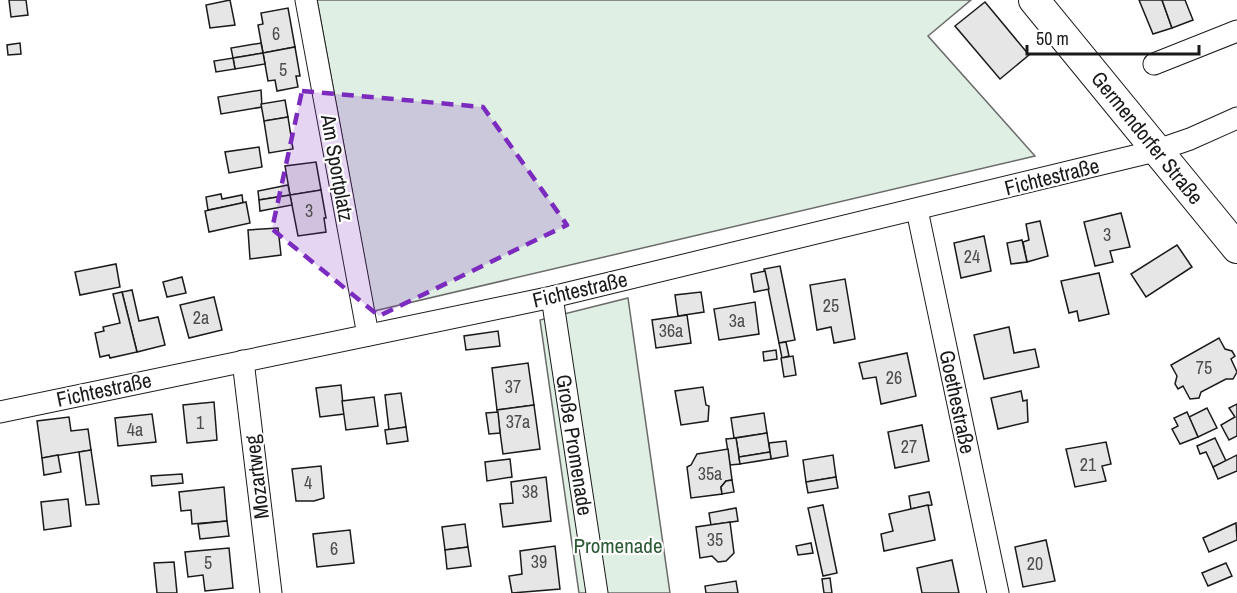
<svg xmlns="http://www.w3.org/2000/svg" width="1237" height="593" font-family="'Archivo Narrow',sans-serif">
<style>
.green{fill:#e0efe3;stroke:#6a6a6a;stroke-width:1.5}
.building{fill:#e6e6e6;stroke:#1a1a1a;stroke-width:1.5}
.lines{fill:none;stroke-linecap:round;stroke-linejoin:round}
.minor-casing{stroke:#1a1a1a;stroke-width:23}
.secondary-casing{stroke:#1a1a1a;stroke-width:32}
.minor{stroke:#fff;stroke-width:21}
.secondary{stroke:#fff;stroke-width:30}
.marked{fill:#7b2cbf;fill-opacity:0.2;stroke:#7b2cbf;stroke-width:4.5;stroke-dasharray:12 8;stroke-linejoin:round}
.labels{text-anchor:middle;stroke-width:4.5;stroke-linejoin:round;paint-order:stroke}
.number-label{font-size:18px;fill:#4d4d4d}
.street-label{font-size:21px;fill:#1a1a1a;stroke:#fff}
.park-label{font-size:21px;fill:#2b5a34;stroke:#fff}
</style>
<rect width="100%" height="100%" fill="#fff"/>
<g class="green">
<path d="M317,0H971L928,36L1035,156L374,311Z"/>
<path d="M628,298L670,593H579L540,320Z"/>
</g>
<g class="building">
<path d="M9,0H26L28,15L11,17Z"/>
<path d="M230,0L235,25L210,28L206,5Z"/>
<path d="M1139,0H1162L1172,28L1153,34Z"/>
<path d="M1162,0H1185L1193,20L1172,28Z"/>
<path d="M985,2L1029,55L1000,79L955,26Z"/>
<path d="M288,8L295,47L263,53L258,25L263,24L261,13Z"/>
<path d="M20,43L21,54L8,55L7,45Z"/>
<path d="M261,43L263,53L233,58L231,48Z"/>
<path d="M295,47L300,76H296L298,87L277,91L275,80L268,81L263,53Z"/>
<path d="M263,53L265,64L235,69L233,58Z"/>
<path d="M233,58L235,69L216,72L214,61Z"/>
<path d="M261,90L262,107L221,114L218,97Z"/>
<path d="M285,100L288,117L264,121L261,104Z"/>
<path d="M288,117L293,149L269,153L264,121Z"/>
<path d="M259,147L262,167L229,173L225,152Z"/>
<path d="M316,162L321,190L290,195L285,166Z"/>
<path d="M288,185L290,195L259,200L258,191Z"/>
<path d="M321,190L326,218H324L326,232L298,236L290,195Z"/>
<path d="M221,194L222,199L242,195L243,203L208,210L206,197Z"/>
<path d="M290,195L292,205L260,211L259,200Z"/>
<path d="M246,202L250,223L209,232L205,211Z"/>
<path d="M1121,213L1130,247L1110,251L1113,262L1095,266L1084,222Z"/>
<path d="M1040,221L1048,256L1027,262L1023,242L1029,240L1026,224Z"/>
<path d="M278,228L281,255L250,259L248,230Z"/>
<path d="M984,236L991,271L961,278L954,243Z"/>
<path d="M1022,240L1027,262L1011,264L1007,243Z"/>
<path d="M1177,245L1192,267L1146,297L1131,274Z"/>
<path d="M116,264L120,287L80,295L75,272Z"/>
<path d="M780,266L795,340L779,343L764,269Z"/>
<path d="M765,271L769,289L754,292L751,274Z"/>
<path d="M1099,273L1109,314L1079,321L1077,311L1069,313L1061,281Z"/>
<path d="M182,277L186,293L167,297L163,282Z"/>
<path d="M845,279L855,339L834,343L831,327L817,330L810,285Z"/>
<path d="M132,290L139,321L158,317L165,345L137,352L122,292Z"/>
<path d="M122,292L137,352L110,358L109,355L100,357L95,333L104,331L103,327L120,323L113,294Z"/>
<path d="M701,292L704,312L678,316L675,295Z"/>
<path d="M214,297L222,330L189,338L180,305Z"/>
<path d="M755,302L759,334L719,340L714,309Z"/>
<path d="M687,315L691,343L656,348L652,320Z"/>
<path d="M1009,327L1014,353L1035,349L1039,367L984,379L974,335Z"/>
<path d="M498,331L500,346L466,350L464,336Z"/>
<path d="M1219,338L1225,349L1232,351L1235,356L1231,359L1237,372L1233,379H1226L1201,392L1199,398L1190,399L1183,386L1178,389L1175,384L1177,376L1171,365Z"/>
<path d="M786,342L789,356L782,358L779,343Z"/>
<path d="M776,350L777,359L764,361L763,352Z"/>
<path d="M907,353L916,396L881,404L876,377L863,379L859,363Z"/>
<path d="M793,356L796,375L784,377L781,358Z"/>
<path d="M528,363L534,405L497,410L492,368Z"/>
<path d="M341,385L344,414L320,417L316,388Z"/>
<path d="M703,387L706,405L709,406L708,421L681,425L675,391Z"/>
<path d="M1021,391L1023,401L1027,400L1028,422L998,429L991,398Z"/>
<path d="M401,393L406,427L389,430L385,395Z"/>
<path d="M374,397L378,426L346,430L342,401Z"/>
<path d="M214,402L217,440L187,443L183,405Z"/>
<path d="M1237,404V436L1229,440L1221,425L1235,417L1229,408Z"/>
<path d="M534,405L540,449L503,454L497,410Z"/>
<path d="M1207,408L1217,428L1198,437L1189,417Z"/>
<path d="M498,412L500,433L489,434L486,413Z"/>
<path d="M1187,412L1198,437L1180,444L1172,429L1178,426L1174,418Z"/>
<path d="M764,413L767,433L734,438L731,418Z"/>
<path d="M152,414L156,442L118,446L115,418Z"/>
<path d="M69,417L71,431L88,429L91,450L42,458L37,421Z"/>
<path d="M922,425L929,461L895,468L888,432Z"/>
<path d="M406,427L408,441L387,444L385,430Z"/>
<path d="M767,433L770,452L739,457L736,438Z"/>
<path d="M736,438L740,464L730,465L726,439Z"/>
<path d="M1215,438L1226,461L1213,467L1206,452L1200,454L1197,446Z"/>
<path d="M786,441L788,456L771,459L769,443Z"/>
<path d="M1106,442L1111,464L1102,466L1106,481L1075,487L1066,449Z"/>
<path d="M728,449L732,480L726,481L721,487L722,494L691,498L687,467L691,465L697,454Z"/>
<path d="M91,450L99,504L86,505L79,452Z"/>
<path d="M770,452L771,459L740,464L739,457Z"/>
<path d="M58,455L61,472L44,475L42,458Z"/>
<path d="M833,455L836,477L806,482L803,460Z"/>
<path d="M1237,455V471L1218,479L1213,467Z"/>
<path d="M510,459L512,477L487,481L485,462Z"/>
<path d="M321,466L324,498L314,501H296L292,469Z"/>
<path d="M182,474L183,483L152,486L151,476Z"/>
<path d="M546,477L551,521L503,527L500,504L513,503L511,482Z"/>
<path d="M836,477L838,488L808,493L806,482Z"/>
<path d="M732,480L734,492L722,494L721,487L726,481Z"/>
<path d="M224,487L227,521L192,524L191,510L181,511L179,492Z"/>
<path d="M929,492L932,505L911,509L909,496Z"/>
<path d="M68,499L71,526L44,530L41,502Z"/>
<path d="M823,505L837,573L823,576L808,508Z"/>
<path d="M928,505L935,540L884,551L881,534L893,531L889,514Z"/>
<path d="M736,508L738,521L711,525L709,513Z"/>
<path d="M227,521L229,536L200,539L198,524Z"/>
<path d="M730,522L734,553L726,561L718,562L712,556L700,558L696,527Z"/>
<path d="M1236,523L1237,540L1209,552L1203,538Z"/>
<path d="M465,524L468,547L445,550L442,527Z"/>
<path d="M350,530L354,563L317,567L313,534Z"/>
<path d="M1046,540L1055,581L1023,587L1015,547Z"/>
<path d="M811,543L813,553L798,555L796,546Z"/>
<path d="M555,546L560,589L512,593L509,576L522,574L520,551Z"/>
<path d="M468,547L471,566L447,569L445,550Z"/>
<path d="M229,548L233,588L205,591L203,575L188,577L185,552Z"/>
<path d="M952,560L959,593H922L917,568Z"/>
<path d="M174,562L177,593H157L154,563Z"/>
<path d="M1226,563L1232,576L1208,586L1202,573Z"/>
<path d="M830,578L832,593H824L822,579Z"/>
<path d="M736,581L738,593H706L705,586Z"/>
</g>
<g class="lines">
<defs>
<g id="minor">
<path d="M306,0L368,335"/>
<path d="M1154,64L1237,31"/>
<path d="M917,210L998,593"/>
<path d="M552,297L597,593"/>
<path d="M243,361L271,593"/>
<path d="M0,412L552,297L1155,151L1190,139L1237,118"/>
</g>
<path id="secondary" d="M1034,0L1237,248"/>
</defs>
<use href="#minor" class="minor-casing"/>
<use href="#secondary" class="secondary-casing"/>
<use href="#minor" class="minor"/>
<use href="#secondary" class="secondary"/>
</g>
<path class="marked" d="M302,91L483,107L567,225L379,316L272,229Z"/>
<g class="labels">
<g class="number-label">
<text x="276" y="40">6</text>
<text x="283" y="76">5</text>
<text x="309" y="217">3</text>
<text x="1107" y="241">3</text>
<text x="972" y="263">24</text>
<text x="831" y="312">25</text>
<text x="201" y="324">2a</text>
<text x="737" y="327">3a</text>
<text x="671" y="337">36a</text>
<text x="1204" y="374">75</text>
<text x="894" y="384">26</text>
<text x="513" y="393">37</text>
<text x="518" y="428">37a</text>
<text x="200" y="429">1</text>
<text x="135" y="436">4a</text>
<text x="909" y="453">27</text>
<text x="1088" y="471">21</text>
<text x="710" y="480">35a</text>
<text x="308" y="489">4</text>
<text x="530" y="498">38</text>
<text x="715" y="546">35</text>
<text x="334" y="555">6</text>
<text x="539" y="568">39</text>
<text x="208" y="569">5</text>
<text x="1035" y="570">20</text>
</g>
<g class="street-label">
<text transform="translate(1147 138) rotate(51)" y="7">Germendorfer Straße</text>
<text transform="translate(337 168) rotate(80)" y="7">Am Sportplatz</text>
<text transform="translate(1052 177) rotate(-14)" y="7">Fichtestraße</text>
<text transform="translate(580 290) rotate(-13)" y="7">Fichtestraße</text>
<text transform="translate(104 390) rotate(-12)" y="7">Fichtestraße</text>
<text transform="translate(957 402) rotate(78)" y="7">Goethestraße</text>
<text transform="translate(574 445) rotate(81)" y="7">Große Promenade</text>
<text transform="translate(257 477) rotate(-97)" y="7">Mozartweg</text>
</g>
<g class="park-label">
<text x="618" y="553">Promenade</text>
</g>
</g>
<path d="M1027 45v9h172v-9" fill="none" stroke="#1a1a1a" stroke-width="3"/>
<text x="1036" y="45" font-size="18" fill="#1a1a1a" stroke="#ffffff" stroke-width="4.5" paint-order="stroke">50 m</text>
</svg>
